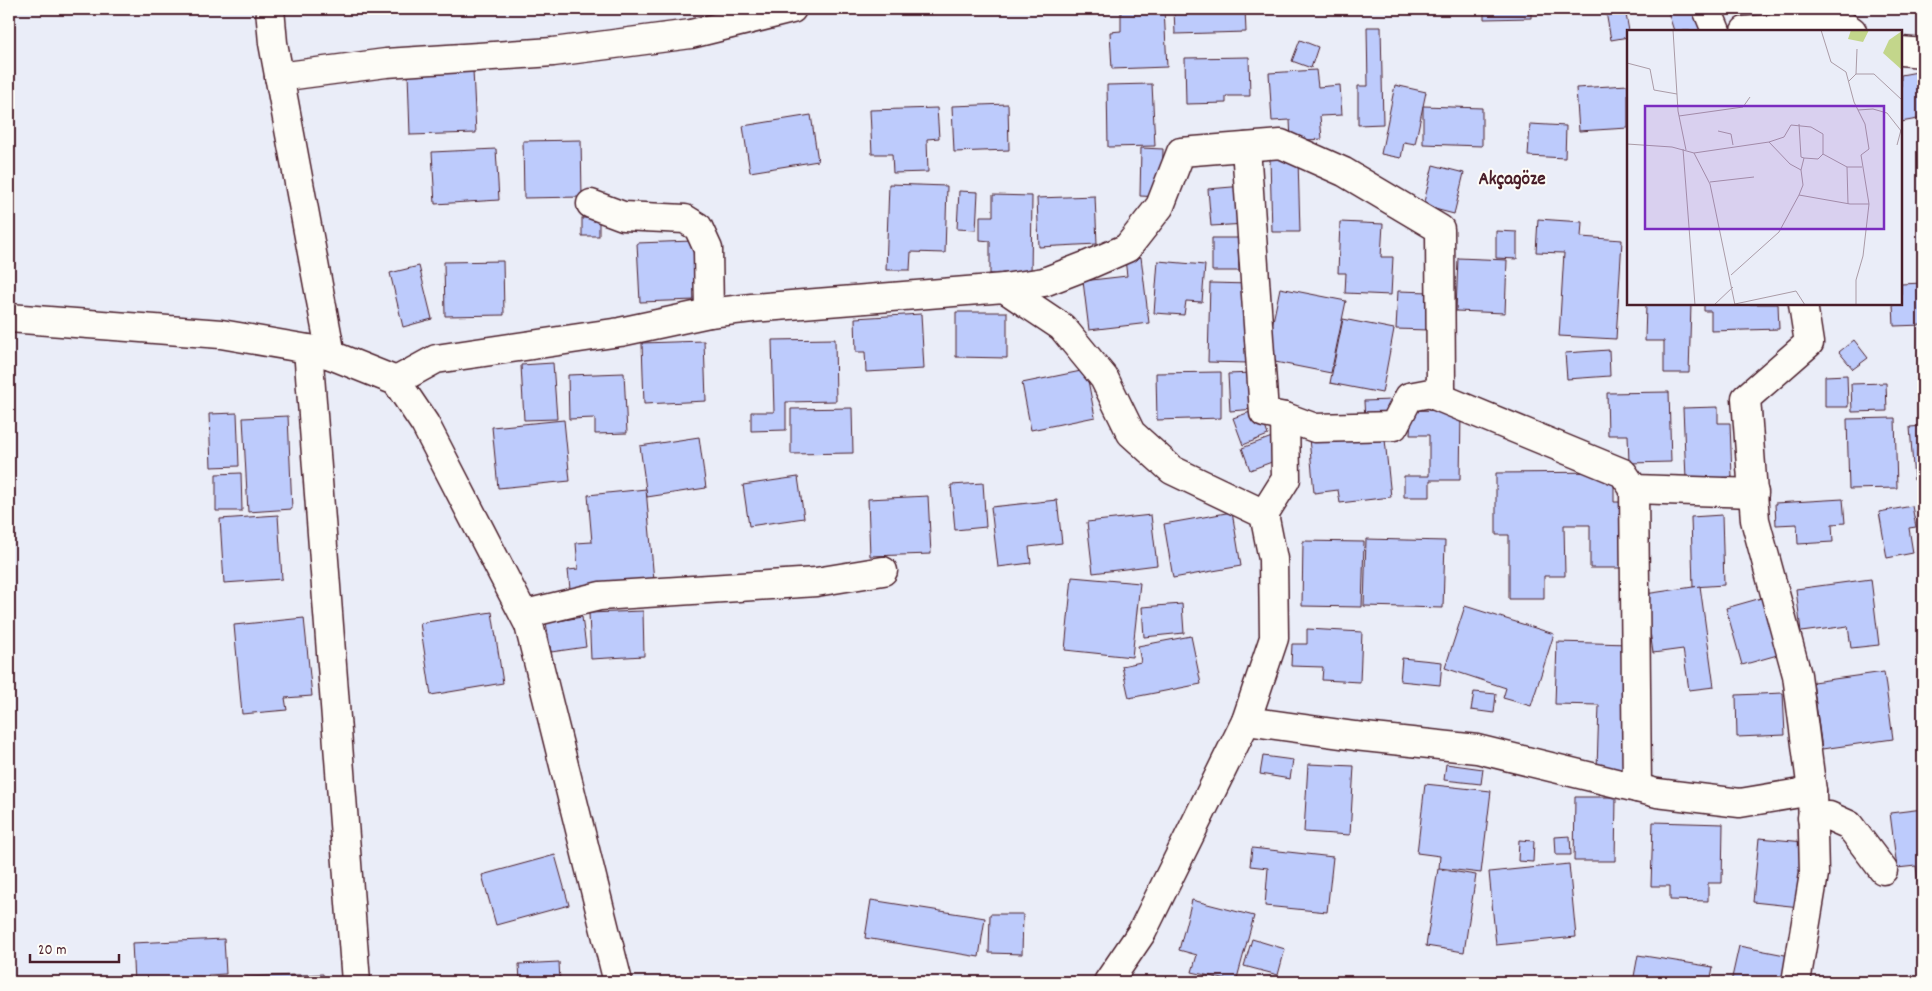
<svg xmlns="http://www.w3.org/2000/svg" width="1932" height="991" font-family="Dekko,sans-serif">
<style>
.building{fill:#bdcbfc;stroke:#4a1f2b}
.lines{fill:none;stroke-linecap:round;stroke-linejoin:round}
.minor-casing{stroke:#4a1f2b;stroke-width:31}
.minor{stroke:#fdfcf7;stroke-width:28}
.labels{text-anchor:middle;stroke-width:4;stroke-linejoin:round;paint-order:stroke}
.quarter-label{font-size:19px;font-weight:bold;fill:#4a1f2b;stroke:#fdfcf7}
.inset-road{fill:none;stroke:#aa9ba6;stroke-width:1}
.view{fill:#7b2cbf;fill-opacity:0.15;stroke:#7b2cbf;stroke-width:2.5}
.inset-edge{fill:none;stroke:#4a1f2b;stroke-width:2.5}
</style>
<rect width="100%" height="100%" fill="#eaedf8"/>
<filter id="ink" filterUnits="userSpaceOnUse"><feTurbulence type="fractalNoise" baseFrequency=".02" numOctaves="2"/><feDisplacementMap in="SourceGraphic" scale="10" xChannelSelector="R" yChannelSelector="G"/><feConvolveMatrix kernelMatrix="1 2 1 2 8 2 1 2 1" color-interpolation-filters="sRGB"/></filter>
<g filter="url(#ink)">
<g class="building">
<path d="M1121,9H1164L1167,67L1112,69L1110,32L1121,31Z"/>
<path d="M1174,9H1245L1246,32L1175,34Z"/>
<path d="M1484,9H1531V18L1484,19Z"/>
<path d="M1625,9L1629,31L1628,37L1611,40L1606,12Z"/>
<path d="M1667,9H1697L1704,31H1674Z"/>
<path d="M1737,9H1759L1761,20L1741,24Z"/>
<path d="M1790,9H1849L1791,16Z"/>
<path d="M1367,27H1381L1383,124L1358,125V86H1368Z"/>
<path d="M1300,40L1318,47L1311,68L1292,61Z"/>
<path d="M1249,57L1250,96H1226V103L1186,104L1185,58Z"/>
<path d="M473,70L476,133L410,135L408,73Z"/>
<path d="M1316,70L1318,87L1340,85L1342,115L1320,116L1322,139L1291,141L1290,120L1272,121L1269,73Z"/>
<path d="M1923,71V118L1901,122V75Z"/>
<path d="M1152,84L1155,146L1108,147L1107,85Z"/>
<path d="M1395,85L1426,92L1415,144L1404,142L1401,158L1381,154Z"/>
<path d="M1628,85V128L1579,131L1576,88Z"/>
<path d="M1008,104L1009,150L954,152L952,106Z"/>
<path d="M1423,106L1482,108V146L1423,144Z"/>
<path d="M937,108L939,138L927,139L928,172L893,173L892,154H872L870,110Z"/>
<path d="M811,115L818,161L750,172L743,126Z"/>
<path d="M1530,124L1566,126L1565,158L1528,156Z"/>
<path d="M581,140L582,197L524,198L523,141Z"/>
<path d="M1141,148L1163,149L1162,197L1140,196Z"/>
<path d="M496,149L499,200L435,204L432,152Z"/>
<path d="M1270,159H1298L1300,232H1272Z"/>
<path d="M1433,165L1464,173L1454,214L1423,206Z"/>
<path d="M889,184L947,186L945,253L911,252L910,270H886Z"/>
<path d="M1244,186L1247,224L1211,226L1208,189Z"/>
<path d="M959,191L978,192L976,230L957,229Z"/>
<path d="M993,195L1032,196L1031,275L990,274V241L980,240V216H993Z"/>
<path d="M1095,196L1097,244L1039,247L1037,198Z"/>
<rect x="582" y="218" width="17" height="18"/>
<path d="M1538,219L1582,222L1581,237L1622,240L1616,339L1559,336L1564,253L1536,252Z"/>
<path d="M1340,222L1383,224L1381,257H1393L1391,295L1345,293L1346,273H1338Z"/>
<path d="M1496,231L1517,232V259L1496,258Z"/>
<path d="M1212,238H1238L1239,271H1212Z"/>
<path d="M693,241L695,300L640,302L637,243Z"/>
<path d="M1141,257L1149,323L1089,330L1083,281L1127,276L1125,259Z"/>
<path d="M1458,258L1507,260L1505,313L1456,311Z"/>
<path d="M503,261L504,315L445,316L444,262Z"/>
<path d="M1158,261L1205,265L1202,302L1186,301L1184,315L1154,313Z"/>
<path d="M419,266L432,319L403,327L390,273Z"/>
<path d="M1210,283L1251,284L1249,363L1208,362Z"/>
<path d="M1923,283V325L1894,326L1893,304H1901V284Z"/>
<path d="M1280,288L1346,301L1331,373L1265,360Z"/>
<path d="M1398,291L1430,292L1428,330L1396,329Z"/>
<path d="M1646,304H1691L1689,373H1664V341H1645Z"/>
<path d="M1704,304H1778L1779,329L1711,331V311H1704Z"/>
<path d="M956,312H1007V358L956,357Z"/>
<path d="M921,314L924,369L866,372L865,352H856L855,318Z"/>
<path d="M1343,319L1394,329L1382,393L1330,383Z"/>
<path d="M835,339L836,401L786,402V430L751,431V412H774L772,340Z"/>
<path d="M1854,340L1868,358L1853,369L1839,352Z"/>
<path d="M704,341L706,401L644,404L642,343Z"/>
<path d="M1609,350L1610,376L1567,379L1565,353Z"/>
<path d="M553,363L557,419L524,420L521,365Z"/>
<path d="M1086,370L1095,417L1031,430L1022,383Z"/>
<path d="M1221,372V418L1157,420L1156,373Z"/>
<path d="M624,373L627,433L595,434V418L569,419L568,375Z"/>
<path d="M1252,373L1255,409L1230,411L1228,374Z"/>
<path d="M1847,375L1848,407H1825V376Z"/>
<path d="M1886,383L1887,411L1852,412L1851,384Z"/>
<path d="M1669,392L1671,462L1629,463L1628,435H1608L1607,393Z"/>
<path d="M1392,400L1393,420L1365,421L1364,401Z"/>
<path d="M1718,407V423H1730L1732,477L1686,479L1683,408Z"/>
<path d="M852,408L853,453L791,454V409Z"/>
<path d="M1259,409L1268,435L1243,445L1233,418Z"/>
<path d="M1411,410L1461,411L1460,480H1430V497H1404V476H1429V435H1410Z"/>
<path d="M237,413L239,466L211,467L209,414Z"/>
<path d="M288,416L292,509L248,512L243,418Z"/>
<path d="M1895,418L1897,488L1849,489L1847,419Z"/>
<path d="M564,420L570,481L498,488L492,427Z"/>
<path d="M1923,426V479L1914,480L1910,427Z"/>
<path d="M1384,430L1391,497L1340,503L1338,490L1314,493L1309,438Z"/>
<path d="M699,437L706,488L647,497L640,446Z"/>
<path d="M1272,437L1280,459L1250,470L1242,448Z"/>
<path d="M1614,472V502H1622L1623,568H1590V525H1564L1565,576H1544V599H1509V535H1496V473Z"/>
<path d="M241,473L242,511H216V474Z"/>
<path d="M798,477L804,518L749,526L743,485Z"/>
<path d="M983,483L986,527L955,530L951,485Z"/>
<path d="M646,489L654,581L570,589L568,570L578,569L576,543L592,542L588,495Z"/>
<path d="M928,496L931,554L870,556L868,499Z"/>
<path d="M1843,499L1845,523L1832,524L1833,542L1798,544L1797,524L1776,525L1775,503Z"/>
<path d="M1057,500L1062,543L1029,547L1031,563L998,567L991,507Z"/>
<path d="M1912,506L1916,527L1909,528L1913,553L1887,558L1879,512Z"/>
<path d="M1232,512L1241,566L1173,578L1164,524Z"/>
<path d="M278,515L282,579L224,583L220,519Z"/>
<path d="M1151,515L1157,565L1093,573L1087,522Z"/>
<path d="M1722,515L1724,585L1693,587L1691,517Z"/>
<path d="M1366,539L1445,541L1443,608L1364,606Z"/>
<path d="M1303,541L1364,542L1362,607L1302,606Z"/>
<path d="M1072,577L1140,583L1132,657L1065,650Z"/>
<path d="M1871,579L1879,645L1851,648L1848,626L1801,632L1796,589Z"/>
<path d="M1700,586L1714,687L1689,690L1683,649L1653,653L1645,594Z"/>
<path d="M1765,597L1781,654L1742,665L1726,608Z"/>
<path d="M1182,604L1184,633L1144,637L1142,607Z"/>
<path d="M1465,606L1554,634L1531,706L1503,698L1506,688L1445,668Z"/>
<path d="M643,611L644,656L591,659L589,613Z"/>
<path d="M492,612L503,683L431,695L420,623Z"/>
<path d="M582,617L586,647L551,652L546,623Z"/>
<path d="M304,618L312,696L285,698L287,710L242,714L234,625Z"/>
<path d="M1307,629L1362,632L1360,682L1322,680L1323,667L1291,666L1292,644H1307Z"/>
<path d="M1191,636L1201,684L1129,698L1122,666L1141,662L1138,646Z"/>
<path d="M1557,642L1630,644L1626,770L1597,769L1599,705L1555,704Z"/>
<path d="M1402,658L1442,662L1440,685L1400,681Z"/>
<path d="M1884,672L1893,739L1822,749L1813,682Z"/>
<path d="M1474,692L1496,694L1494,713L1471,710Z"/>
<path d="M1783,693L1785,735L1737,737L1736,695Z"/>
<path d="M1263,756L1293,760L1290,779L1260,774Z"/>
<path d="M1308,764L1354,766L1350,835L1304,832Z"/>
<path d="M1446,764L1483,769L1481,784L1444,780Z"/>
<path d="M1425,784L1491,791L1481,873L1439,868L1440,856L1417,853Z"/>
<path d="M1575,797H1616L1615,861H1574Z"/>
<path d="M1923,809V883L1918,884L1916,866L1897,868L1890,813Z"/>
<path d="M1653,822L1723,824L1722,883H1708V901L1670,900V886H1651Z"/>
<path d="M1570,836L1571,855H1556L1555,837Z"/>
<path d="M1759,838L1805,842L1800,907L1753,902Z"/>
<path d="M1519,840L1534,841L1533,862L1518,861Z"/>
<path d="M1252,848L1333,857L1327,912L1265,906L1268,868L1250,866Z"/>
<path d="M555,855L569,905L496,925L482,875Z"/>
<path d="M1569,864L1576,937L1496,945L1489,872Z"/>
<path d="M1438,869L1476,875L1464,952L1426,946Z"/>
<path d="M871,900L985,918L979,957L865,938Z"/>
<path d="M1192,900L1254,916L1236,982L1192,972L1197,955L1179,950Z"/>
<path d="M990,914H1023L1022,954L989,953Z"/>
<path d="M224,939L226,974L208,975V982H134L132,943Z"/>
<path d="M1252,939L1285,949L1278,975L1244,966Z"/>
<path d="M1739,946L1790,956L1785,982H1731Z"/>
<path d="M1638,955L1713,967L1710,982H1633Z"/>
<path d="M559,962L560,982H520L519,964Z"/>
<path d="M323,974L324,982H245V977Z"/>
</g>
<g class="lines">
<defs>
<g id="minor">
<path d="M270,9L273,43L331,355"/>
<path d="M1707,9L1716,31"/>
<path d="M1745,31L1839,22L1852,31"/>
<path d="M1901,51L1923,53"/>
<path d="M279,77L386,63L553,52L691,34L792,9"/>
<path d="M1246,147L1264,413L1285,417L1286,479L1264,514"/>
<path d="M591,204L623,216L685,219L698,227L708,249L709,313"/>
<path d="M1004,288L1044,282L1088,265L1127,248L1160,206L1181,152L1281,144L1344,172L1440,229L1441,391L1409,397L1394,426L1315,428L1285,417"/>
<path d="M9,318L221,334L308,349L331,355L396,381L425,424L529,625L618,982"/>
<path d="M308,349L356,982"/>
<path d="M396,381L436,359L620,332L709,313L752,308L1004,288L1062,327L1104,378L1131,433L1172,470L1264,514L1273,559L1274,638L1246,721L1142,932L1108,982"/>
<path d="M1441,391L1436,396L1623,473L1634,489L1637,788"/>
<path d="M1634,489L1754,493"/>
<path d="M525,614L600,596L816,582L883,571"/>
<path d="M1246,721L1355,736L1477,749L1657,793L1740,803L1812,791L1797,675L1755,520L1746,398L1809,343L1803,304"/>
<path d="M1812,818L1829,816L1849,825L1883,870"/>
<path d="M1796,982L1814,874L1812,791"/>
</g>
</defs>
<use href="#minor" class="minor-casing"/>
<use href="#minor" class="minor"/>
</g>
</g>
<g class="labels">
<g class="quarter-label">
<text x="1512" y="184">Akçagöze</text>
</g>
</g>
<g transform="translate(1627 30)">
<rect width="275" height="275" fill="#eaedf8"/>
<path d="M224,0H242L236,12L221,9ZM275,1V40L256,23L262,10Z" fill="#c3d68b"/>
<path class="inset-road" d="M46,0L51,81L59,120M0,33L23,39L27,60L50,64M229,44L230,19M222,51L229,44H247L275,70M231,80L246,79L260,83L275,102M52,86L116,77L123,67M172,94L174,127L177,128L174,140M91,101L104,104L106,115M142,112L157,107L164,95L184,97L196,104V124L191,129L177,128M0,114L45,117L67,123L83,154L108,275M270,115L274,100M56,119L68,275M67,123L142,112L163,134L174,140L176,155L172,165L152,202L104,245M196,124L220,137H235M220,137L221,174M83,152L127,147M172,165L223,174H242L234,125L242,119L238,94L227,72L219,42L204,32L194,0M108,274L169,261L178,275M87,275L106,257M229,275V250L236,226L242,174"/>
<path class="view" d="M18,76H257V199H18Z"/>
<rect width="275" height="275" class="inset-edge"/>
</g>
<rect width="1932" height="991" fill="none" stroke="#fdfcf7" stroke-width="30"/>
<rect x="15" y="15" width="1902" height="961" fill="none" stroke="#4a1f2b" stroke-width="2" filter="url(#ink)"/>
<path d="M30 954v8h89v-8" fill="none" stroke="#4a1f2b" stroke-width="2.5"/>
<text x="38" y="954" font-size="15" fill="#4a1f2b" stroke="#fdfcf7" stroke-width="4" paint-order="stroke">20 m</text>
</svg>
